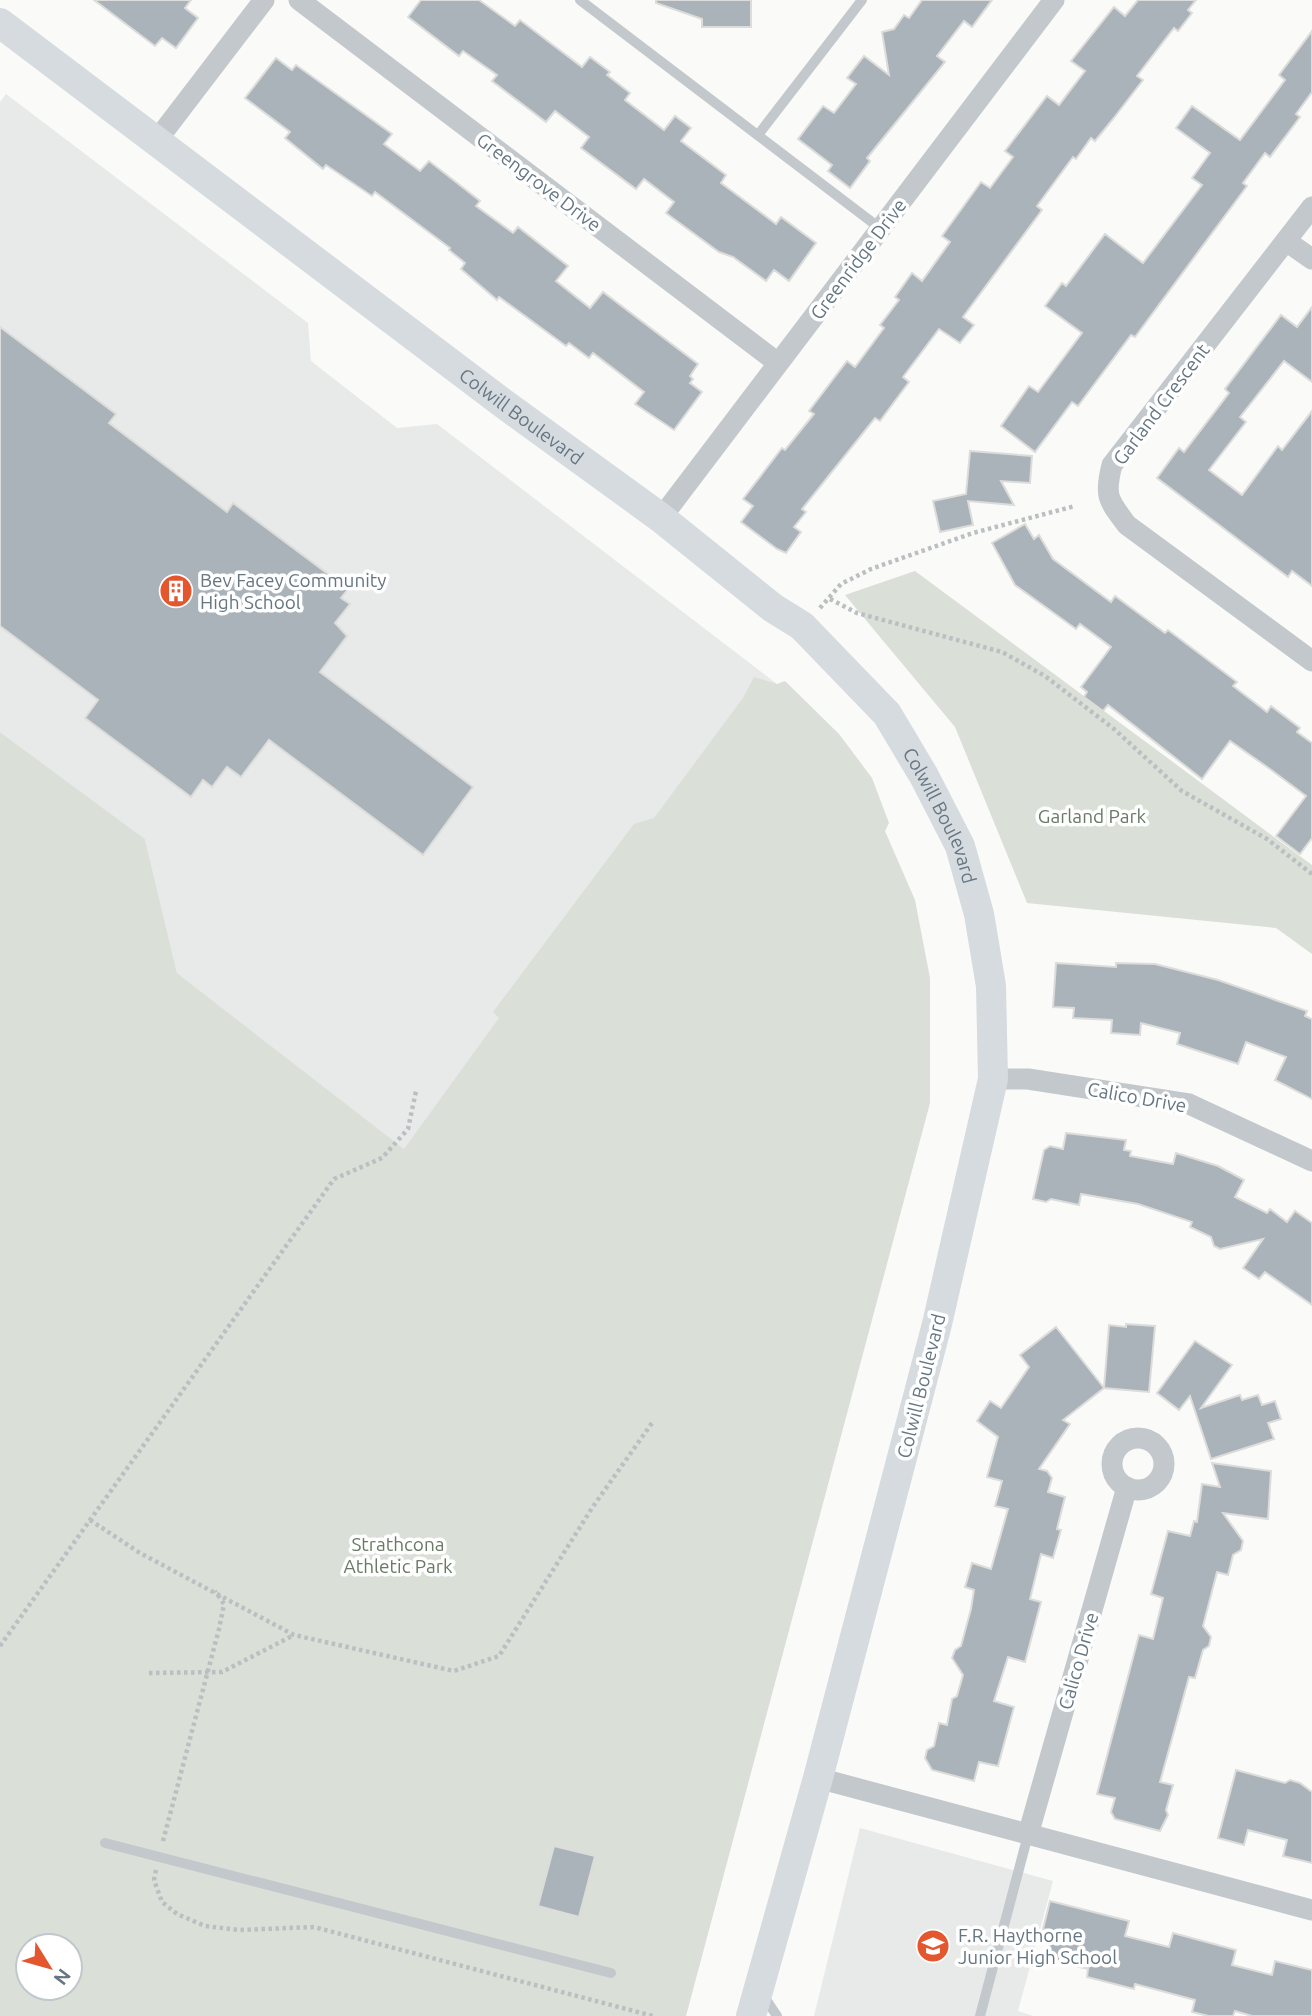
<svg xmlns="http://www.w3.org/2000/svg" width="1312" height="2016" font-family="Ubuntu,sans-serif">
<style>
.built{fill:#e8e9e9}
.green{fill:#dadfd7;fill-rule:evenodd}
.building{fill:#aab3b9;stroke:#dcdcda;stroke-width:2}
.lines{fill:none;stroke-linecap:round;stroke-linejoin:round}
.path{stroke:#bbbfc2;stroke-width:4.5;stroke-dasharray:3.5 3.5;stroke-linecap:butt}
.lane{stroke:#c3c8cc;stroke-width:10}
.street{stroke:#c3c8cc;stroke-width:21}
.secondary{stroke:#d6dbdf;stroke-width:30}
.labels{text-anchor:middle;stroke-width:7;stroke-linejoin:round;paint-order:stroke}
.street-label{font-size:19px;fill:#657683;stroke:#fff}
.poi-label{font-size:19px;fill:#657683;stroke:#fff;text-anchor:start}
.park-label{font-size:19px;fill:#687a64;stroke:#fff}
</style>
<rect width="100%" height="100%" fill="#fafaf8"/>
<g class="built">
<path d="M6,94L308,323L311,361L397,428L437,424L777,684L415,1158L177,973L145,839L0,732V102Z"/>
<path d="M860,1828L1053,1881L1018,2011L1033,2016H814Z"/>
</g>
<g class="green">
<path d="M915,571L1312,865V954L1276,928L1027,903L955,727L845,595Z"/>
<path d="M754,677L777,684L785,681L839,734L872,778L889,823L885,831L915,900L930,978V1103L686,2016H0V732L145,839L177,973L404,1149L499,1018L493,1012L634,824L654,818L743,698ZM28,1946H70V1988H28Z"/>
</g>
<g class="building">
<path d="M94,0H191L185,8L198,18L176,48L162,38L155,46Z"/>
<path d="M421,0H479L515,26L520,20L582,67L590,57L610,72L607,75L630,93L625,100L664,130L675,116L691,128L681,141L726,175L721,183L776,224L781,217L816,243L789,281L774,270L766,281L733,257L719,252L666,213L674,202L644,179L636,189L581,148L589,137L555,111L546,122L492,81L497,75L463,51L459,56L408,17Z"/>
<path d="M656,0H751V27H702V19L656,3Z"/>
<path d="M922,0H992L972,27L964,21L937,56L945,62L867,158L870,161L850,188L828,171L832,165L798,139L823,106L834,113L856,84L847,78L864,56L889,75L882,32L894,29L904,15L909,18Z"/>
<path d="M1138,0H1196L1188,10L1192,13L1178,31L1174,28L1137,76L1143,80L1113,119L1095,141L1091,138L1076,159L1073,157L1037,206L1042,210L963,317L974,325L960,343L939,329L903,377L909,382L880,421L875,418L802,509L806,512L794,527L801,532L786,553L777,549L741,522L753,506L743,499L782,448L785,450L814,414L809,411L847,361L855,367L884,328L880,325L899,300L895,297L912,273L922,281L950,242L942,236L981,182L990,188L1013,157L1005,151L1047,96L1059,105L1085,71L1071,61L1114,7L1125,16Z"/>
<path d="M1312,31V92L1296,114L1300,117L1270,157L1265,153L1243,183L1247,186L1135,337L1131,335L1078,406L1072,402L1035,452L1001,426L1029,386L1038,392L1082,333L1045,306L1062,283L1066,286L1105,234L1143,263L1202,185L1192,178L1210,153L1176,128L1192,106L1240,140L1285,80L1279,75Z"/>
<path d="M276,58L292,70L296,65L392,134L384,144L420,171L429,161L480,201L476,206L513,233L518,227L568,266L556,281L590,308L603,292L698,364L690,376L693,379L690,383L702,392L674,430L635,404L644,392L593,353L589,358L569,343L566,346L499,297L497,300L461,269L465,263L449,250L450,248L375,192L372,196L326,165L323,169L285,138L290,132L245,98Z"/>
<path d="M1312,307V382L1284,361L1240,417L1246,422L1209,470L1242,495L1278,446L1282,450L1312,411V586L1292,571L1288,577L1157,478L1179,448L1184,452L1229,393L1225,389L1281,315L1297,327Z"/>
<path d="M0,327L116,414L109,423L227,512L233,503L348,589L341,598L350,604L335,623L347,636L320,672L473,787L423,855L269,740L241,777L227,767L212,787L203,780L191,797L85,718L98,700L0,626Z"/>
<path d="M970,451L1032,456L1030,483L1001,481L1014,505L968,501L973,525L940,532L933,501L966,494Z"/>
<path d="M1025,524L1034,539L1039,535L1053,559L1111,602L1115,596L1165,633L1168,630L1237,682L1233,686L1267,712L1271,706L1300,728L1297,732L1312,743V838L1300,854L1276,836L1306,796L1270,769L1230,741L1202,779L1108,705L1103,711L1084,697L1087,692L1081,687L1111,647L1080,624L1076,629L1015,585L992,543Z"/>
<path d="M1056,963L1116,967V963L1155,964L1218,980L1307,1011L1305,1016L1312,1019V1099L1275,1080L1286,1057L1246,1042L1238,1064L1177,1044L1180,1033L1141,1023L1140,1035L1111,1033L1112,1020L1073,1018L1074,1008L1053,1007Z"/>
<path d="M1066,1133L1126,1140L1124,1150L1131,1151L1130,1156L1173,1164L1176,1153L1218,1166L1244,1180L1235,1197L1267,1213L1270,1209L1287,1222L1295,1211L1312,1223V1305L1265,1272L1259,1279L1243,1268L1263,1239L1220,1249L1214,1246L1211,1237L1190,1227L1192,1222L1138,1204L1081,1194L1079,1205L1051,1199L1046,1202L1033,1199L1044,1150L1050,1146L1063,1149Z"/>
<path d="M1126,1324L1155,1326L1149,1392L1104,1388L1109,1325L1126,1327Z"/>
<path d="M1056,1327L1104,1388L1063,1420L1070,1424L1039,1469L1047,1471L1052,1478L1048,1492L1065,1497L1057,1529L1061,1530L1053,1558L1041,1554L1030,1599L1041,1602L1025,1662L1008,1657L994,1701L1014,1707L998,1766L979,1762L974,1781L932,1770L925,1758L927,1750L934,1746L939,1723L947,1725L952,1699L957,1696L963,1675L952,1658L955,1650L961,1646L971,1609L974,1590L965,1587L972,1563L991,1569L1008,1509L995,1506L1002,1481L987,1477L998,1437L977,1421L990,1401L1001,1408L1029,1367L1020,1355Z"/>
<path d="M1195,1341L1232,1365L1201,1408L1240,1395L1242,1400L1258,1395L1262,1405L1275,1401L1281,1419L1268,1423L1274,1439L1211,1459L1190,1396L1179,1410L1157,1393Z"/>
<path d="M1212,1463L1271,1471L1268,1519L1223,1513L1243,1541L1241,1550L1233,1555L1228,1575L1217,1572L1203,1626L1211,1637L1209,1646L1203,1650L1195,1678L1189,1677L1160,1782L1173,1785L1166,1810L1168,1815L1160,1831L1115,1819L1111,1812L1115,1798L1097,1794L1139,1635L1153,1639L1163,1598L1151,1594L1168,1531L1190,1536L1194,1521L1197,1522L1202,1484L1220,1487Z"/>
<path d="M1236,1770L1285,1783L1290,1780L1300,1783L1312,1792V1863L1283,1856L1287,1840L1248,1830L1244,1845L1218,1838Z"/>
<path d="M554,1846L595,1856L579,1917L538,1906Z"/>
<path d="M1050,1901L1129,1921L1125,1936L1169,1947L1173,1933L1236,1950L1232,1965L1272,1975L1275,1961L1312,1970V2016H1252L1235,2011L1233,2016H1209L1192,2012L1195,2000L1135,1984L1134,1989L1087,1977L1088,1969L1046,1959L1053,1931L1043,1929Z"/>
</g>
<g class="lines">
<g class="path">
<path d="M830,599L857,613L1002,652L1045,676L1114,729L1182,791L1267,839L1312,874"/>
<path d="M820,608L841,584L871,569L973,533L1075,506"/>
<path d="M90,1520L140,1553L294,1635L454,1671L499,1656L592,1508L652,1423"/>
<path d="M0,1646L334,1179L382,1158L408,1129L416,1091"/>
<path d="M149,1673L222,1672L294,1635"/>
<path d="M163,1841L219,1629L224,1604L215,1591"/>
<path d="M156,1870L154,1880L162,1902L177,1914L205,1926L239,1930L314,1927L653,2016"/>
</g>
<g class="lane">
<path d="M580,0L881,229"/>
<path d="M758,135L862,0"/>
<path d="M105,1843L611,1973"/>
<path d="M763,1995L777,2016"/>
<path d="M980,2016L1028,1835"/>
</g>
<g class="street">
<path d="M299,0L778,363"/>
<path d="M157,140L264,0"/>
<path d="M1312,207L1112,465C1104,496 1108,500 1127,525L1312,661"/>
<path d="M1286,241L1312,259"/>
<path d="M661,518L1054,0"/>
<path d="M993,1079H1028L1189,1104L1312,1161"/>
<circle cx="1138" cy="1464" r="26"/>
<path d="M818,1778L1312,1910"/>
<path d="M1028,1835L1127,1487"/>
</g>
<path class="secondary" id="s1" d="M0,23L504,404L661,518L773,608L802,626L887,714L924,776L960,846L979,914L991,986L993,1079L937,1324L818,1778L751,2016"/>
</g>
<defs>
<symbol id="building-disc" viewBox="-11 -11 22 22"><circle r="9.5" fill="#e4572e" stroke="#fff"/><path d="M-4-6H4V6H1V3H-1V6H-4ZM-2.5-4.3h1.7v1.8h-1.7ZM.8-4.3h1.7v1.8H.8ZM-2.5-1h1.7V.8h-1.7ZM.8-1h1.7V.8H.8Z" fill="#fff"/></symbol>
<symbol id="school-disc" viewBox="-11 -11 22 22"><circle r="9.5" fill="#e4572e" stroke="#fff"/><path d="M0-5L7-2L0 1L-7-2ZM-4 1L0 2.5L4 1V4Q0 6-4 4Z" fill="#fff"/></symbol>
</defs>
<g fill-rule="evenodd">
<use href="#building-disc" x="157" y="572" width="38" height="38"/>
<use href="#school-disc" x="914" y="1927" width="38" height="38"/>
</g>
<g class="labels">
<g class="street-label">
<text transform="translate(539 182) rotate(37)" y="7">Greengrove Drive</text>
<text transform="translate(858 259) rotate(-53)" y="7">Greenridge Drive</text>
<text transform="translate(1161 404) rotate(-53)" y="7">Garland Crescent</text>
<text dy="7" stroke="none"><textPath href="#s1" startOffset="653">Colwill Boulevard</textPath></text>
<text dy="7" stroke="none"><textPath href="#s1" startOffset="1241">Colwill Boulevard</textPath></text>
<text transform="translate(1137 1097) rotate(10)" y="7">Calico Drive</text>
<text transform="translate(921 1386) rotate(-76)" y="7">Colwill Boulevard</text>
<text transform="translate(1078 1661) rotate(-74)" y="7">Calico Drive</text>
</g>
<g class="poi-label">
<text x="200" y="587">Bev Facey Community<tspan x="200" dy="22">High School</tspan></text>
<text x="958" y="1942">F.R. Haythorne<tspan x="958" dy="22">Junior High School</tspan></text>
</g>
<g class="park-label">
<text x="1092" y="823">Garland Park</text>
<text x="398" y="1551">Strathcona<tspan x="398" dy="22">Athletic Park</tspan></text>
</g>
</g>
<g transform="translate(49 1967) rotate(127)"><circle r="33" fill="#ffffff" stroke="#c1c8cd" stroke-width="2"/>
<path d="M0-5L12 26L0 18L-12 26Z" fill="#e4572e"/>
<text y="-10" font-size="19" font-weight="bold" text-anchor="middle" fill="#657683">N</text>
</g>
</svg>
